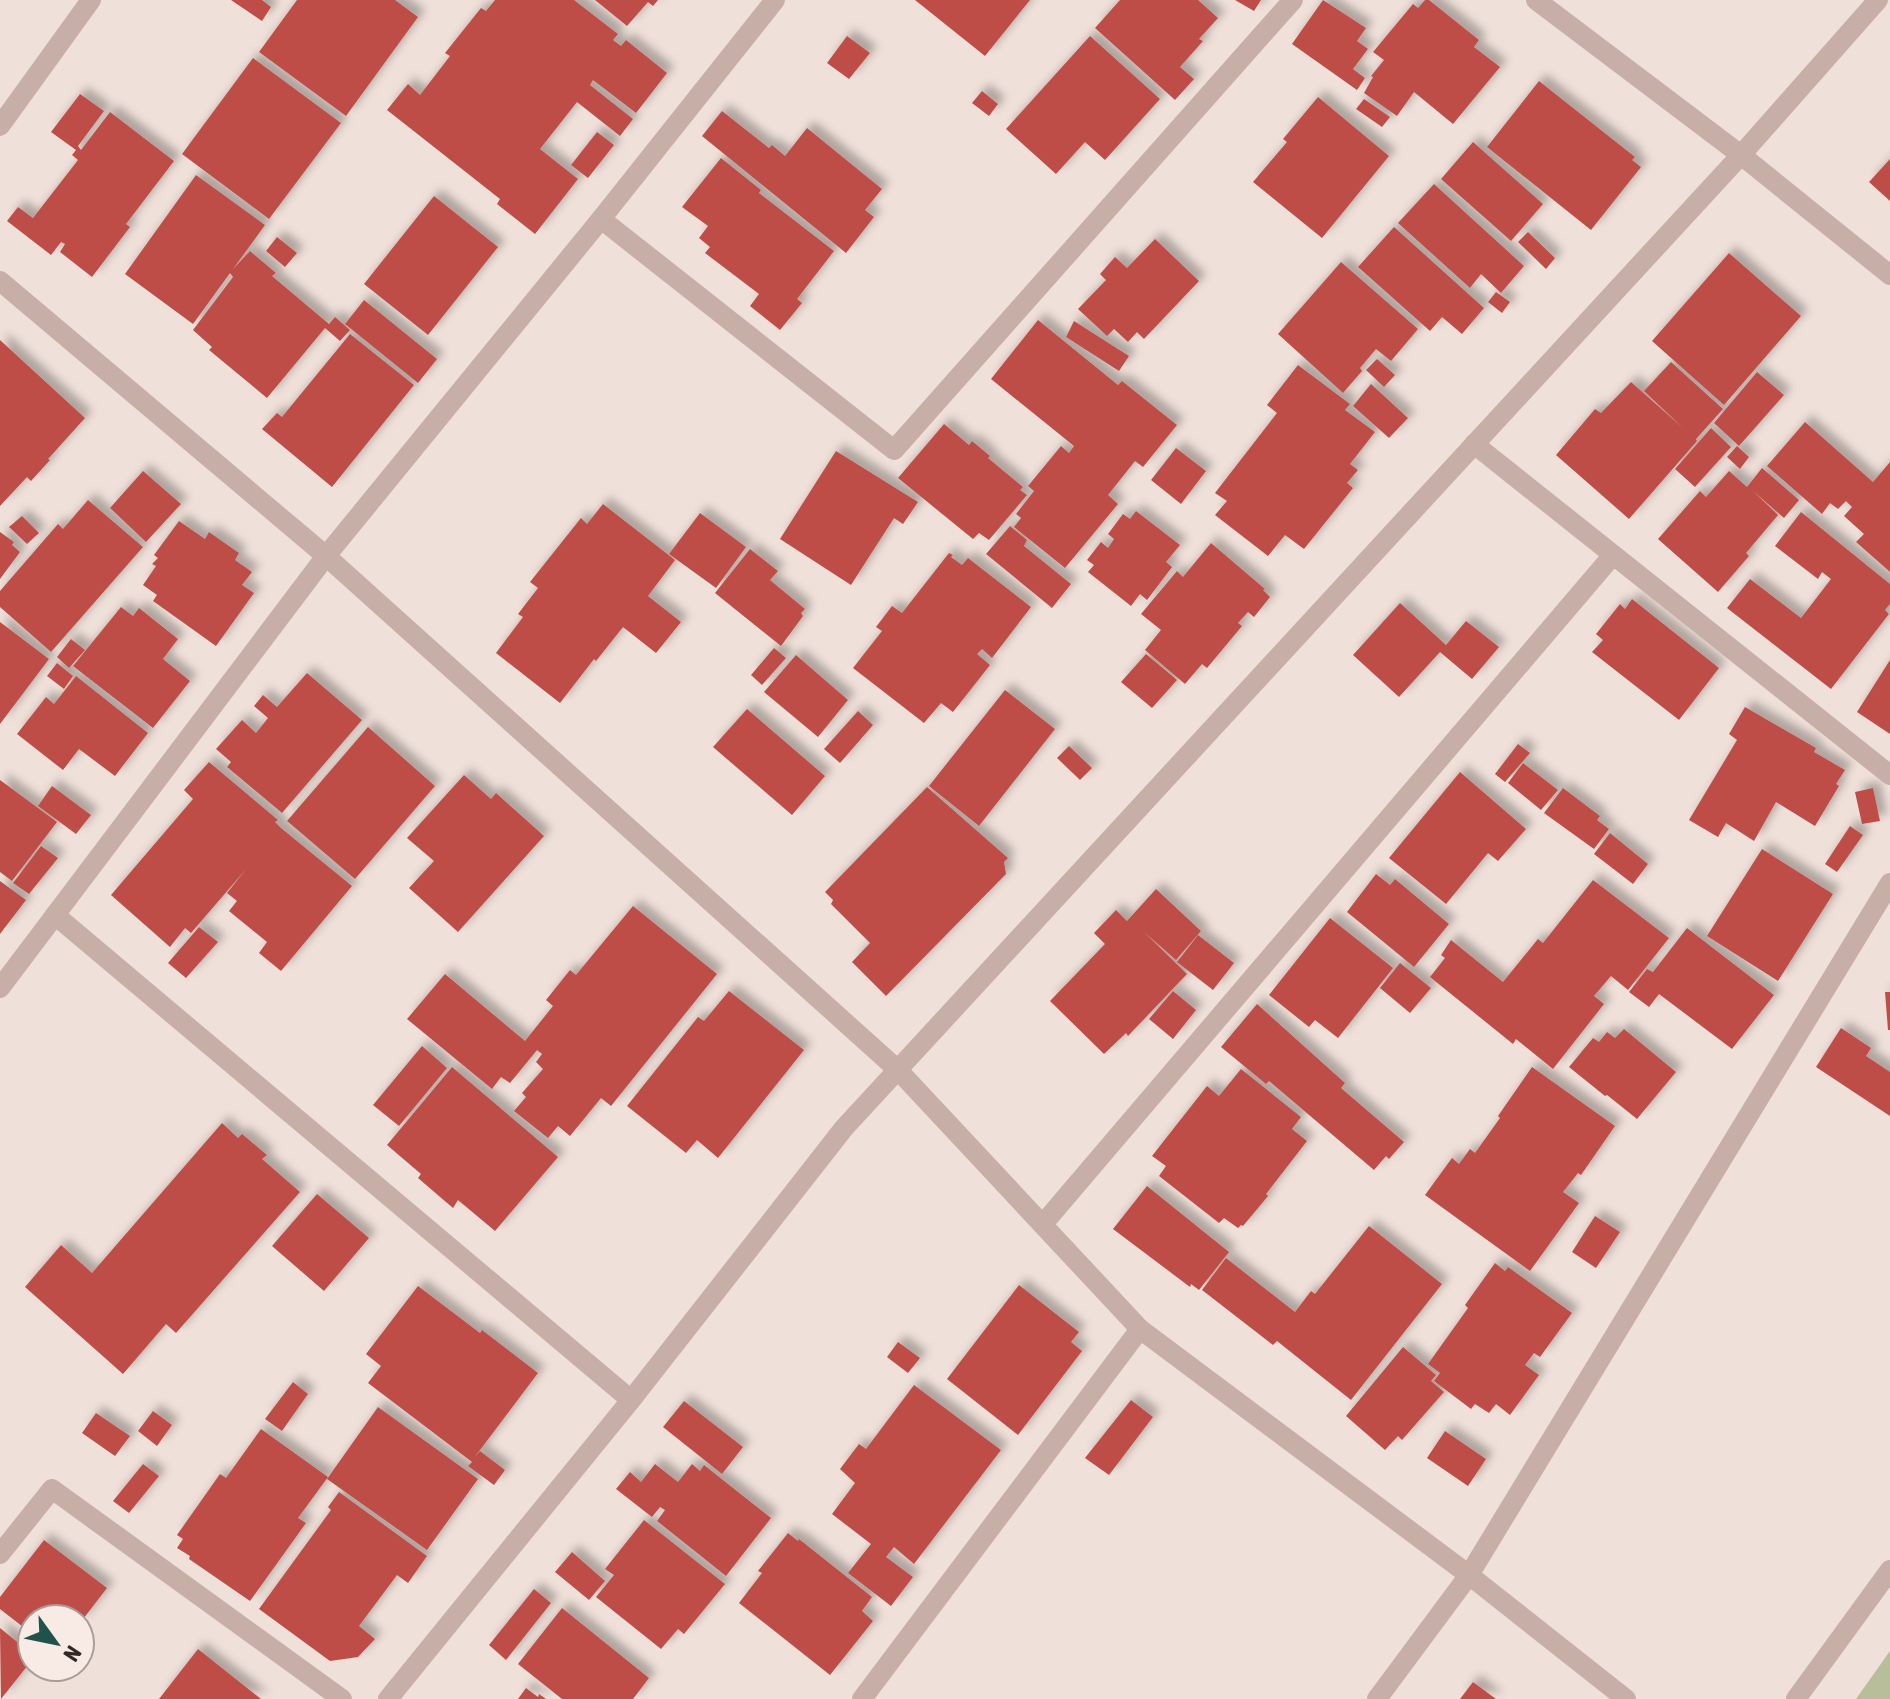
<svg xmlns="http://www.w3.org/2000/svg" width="1890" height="1699" font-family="'Asap Condensed',sans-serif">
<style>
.green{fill:#b8bd9a}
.building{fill:#bf4d47;filter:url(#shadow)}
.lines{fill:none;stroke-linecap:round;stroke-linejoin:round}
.street{stroke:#c7aea6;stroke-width:20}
</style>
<defs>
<filter id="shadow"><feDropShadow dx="7" dy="-7" stdDeviation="4" flood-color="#0004"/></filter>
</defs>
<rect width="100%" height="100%" fill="#efe0d9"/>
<path class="green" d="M1890,1651V1699H1856Z"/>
<g class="building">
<path d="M231,0H262L271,7L262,21Z"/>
<path d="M297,0H395L418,17L346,116L259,52Z"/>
<path d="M495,0H574L618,34L613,40L621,46L626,40L667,73L636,113L593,80L590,85L633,119L620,136L577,102L540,149L578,179L535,234L497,204L500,199L387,110L408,84L420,95L450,56L445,53L481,8L486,11Z"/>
<path d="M595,0H658L653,6L648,2L627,26Z"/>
<path d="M915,0H1030L985,56Z"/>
<path d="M1120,0H1198L1218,18L1199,39L1203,41L1180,67L1194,79L1175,100L1095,28Z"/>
<path d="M1235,0H1261L1254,11Z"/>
<path d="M1323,0L1366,28L1357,41L1368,49L1353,69L1365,78L1357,90L1292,44Z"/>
<path d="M1425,0H1429L1479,40L1474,47L1500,67L1453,124L1414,92L1397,116L1364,93L1373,77L1371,76L1384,60L1373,52L1413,4L1418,8Z"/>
<path d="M847,36L870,53L849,79L827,63Z"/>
<path d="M1090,36L1160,99L1105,160L1085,142L1056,174L1006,129Z"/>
<path d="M253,58L341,123L269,219L182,154Z"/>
<path d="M1539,81L1635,157L1632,160L1641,167L1591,230L1487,147Z"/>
<path d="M982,91L998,104L989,116L972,103Z"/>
<path d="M80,94L104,111L78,146L81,150L110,112L174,161L126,224L130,227L92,277L60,252L65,244L61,242L51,255L7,221L18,207L33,218L78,160L72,155L76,150L51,132Z"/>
<path d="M1318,97L1389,156L1322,238L1253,182L1287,142L1283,139Z"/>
<path d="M1364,99L1390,117L1382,127L1356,109Z"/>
<path d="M722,111L769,148L772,145L785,156L807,128L882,189L865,210L874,217L846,253L702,136Z"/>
<path d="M597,132L614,145L588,178L571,165Z"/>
<path d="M1473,142L1543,204L1511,241L1441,179Z"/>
<path d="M721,158L761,190L759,193L834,251L797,299L802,303L780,330L750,306L759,294L705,253L710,247L699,238L708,226L682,207Z"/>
<path d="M1890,159V201L1869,182Z"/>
<path d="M196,175L265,225L233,269L250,251L276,273L272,276L329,324L335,317L350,330L340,341L325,328L267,398L209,350L212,347L193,330L233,277L230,273L193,324L125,274Z"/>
<path d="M1434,184L1524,266L1501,293L1481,274L1470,288L1398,223Z"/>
<path d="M434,196L498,247L428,335L364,284Z"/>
<path d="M1394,227L1484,308L1462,334L1442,317L1430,331L1358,267Z"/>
<path d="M1528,232L1555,258L1546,269L1518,242Z"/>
<path d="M277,237L297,253L285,267L266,251Z"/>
<path d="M1155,239L1199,281L1144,339L1137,332L1128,342L1114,329L1107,336L1078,309L1106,280L1100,274L1115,257L1127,268Z"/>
<path d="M1729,253L1801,316L1724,405L1652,341Z"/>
<path d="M1341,262L1418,329L1391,361L1376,349L1360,368L1362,371L1343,393L1278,334Z"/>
<path d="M1496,292L1510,302L1502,313L1488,302Z"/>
<path d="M364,300L437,359L418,383L345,324Z"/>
<path d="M1038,320L1118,385L1122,381L1177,425L1143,467L1135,461L1108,495L1118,504L1065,568L1014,527L1021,518L1016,514L1034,491L1028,486L1061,446L1069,453L1074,446L991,379Z"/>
<path d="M1074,321L1129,356L1119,371L1066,337Z"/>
<path d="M350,334L414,385L332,487L262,429L277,413L282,417Z"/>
<path d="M0,340L85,418L48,459L50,460L31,481L27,477L0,506Z"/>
<path d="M1377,359L1395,375L1384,387L1366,370Z"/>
<path d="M1671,362L1723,409L1696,439L1697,441L1629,519L1556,455L1595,409L1601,413L1631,382L1683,428L1644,391Z"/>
<path d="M1298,365L1350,404L1345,410L1375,432L1350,464L1358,470L1347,483L1353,488L1304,549L1285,535L1268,556L1215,515L1227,501L1215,493L1277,413L1267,405Z"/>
<path d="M1757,372L1784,395L1739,446L1714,423Z"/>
<path d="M1371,384L1408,418L1389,438L1353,406Z"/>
<path d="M1805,422L1873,482L1890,462V572L1856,542L1864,534L1844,516L1852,507L1846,501L1838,509L1830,503L1822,514L1767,466Z"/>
<path d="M944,424L969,445L972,441L990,456L988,458L1023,487L1020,490L1027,495L989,540L979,533L973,539L898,478Z"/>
<path d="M1711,428L1731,447L1695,487L1675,469Z"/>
<path d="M1737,446L1749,457L1740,469L1727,457Z"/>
<path d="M1176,448L1206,471L1181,504L1151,480Z"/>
<path d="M836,451L918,502L903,524L894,518L851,585L780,539Z"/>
<path d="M1762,468L1799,500L1784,518L1752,490L1778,515L1746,553L1749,556L1718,592L1658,539L1700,491L1706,497L1729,471L1747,487Z"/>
<path d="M143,471L181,504L146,542L110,508Z"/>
<path d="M88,500L143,547L51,652L0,607V591L58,524L63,529Z"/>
<path d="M603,504L675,560L648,596L681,622L656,653L623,627L596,661L594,659L560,703L496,653L523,617L518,614L538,588L530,582L581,518L587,524Z"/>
<path d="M1136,511L1180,545L1166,562L1172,567L1147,600L1140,594L1131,606L1088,572L1094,565L1087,560L1101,542L1108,548L1114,539L1108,534L1123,514L1130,519Z"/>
<path d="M1801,512L1890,584V604L1885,610L1889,614L1831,689L1727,608L1750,579L1801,618L1831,579L1822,572L1818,579L1775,546Z"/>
<path d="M700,513L746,547L716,588L669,554Z"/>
<path d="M22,516L39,533L27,544L9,527Z"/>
<path d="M179,521L205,539L209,532L239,553L235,560L252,572L242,585L254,593L216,646L153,601L157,595L143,585L156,566L152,564L158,558L154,555Z"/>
<path d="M1010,526L1027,540L1024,546L1071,584L1052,608L986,554Z"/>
<path d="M0,532L14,542L12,545L20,552L0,579Z"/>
<path d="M1211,543L1265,589L1263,590L1270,597L1254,617L1248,612L1238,623L1242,626L1207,668L1202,664L1185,684L1145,650L1161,630L1141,614L1177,571L1183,577Z"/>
<path d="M750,549L778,571L770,580L805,609L801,613L803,616L781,646L715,593Z"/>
<path d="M949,553L953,555L951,557L962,565L968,558L1031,607L992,658L982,649L977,654L990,665L953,712L941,703L924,723L853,668L882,631L876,627L892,606L902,613Z"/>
<path d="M1632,599L1719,668L1679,720L1592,652L1603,640L1596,634L1620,604L1625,609Z"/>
<path d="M1400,603L1446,645L1466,621L1499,647L1472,679L1440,652L1399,697L1353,655Z"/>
<path d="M121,607L133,616L139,608L178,639L163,659L190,681L153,728L73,666Z"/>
<path d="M0,622L49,659L0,724Z"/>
<path d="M71,639L85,650L69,668L57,657Z"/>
<path d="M774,648L786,658L762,685L751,675Z"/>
<path d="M1146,654L1177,680L1152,708L1121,682Z"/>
<path d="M796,655L848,700L818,737L764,692Z"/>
<path d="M1890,660V734L1857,712Z"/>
<path d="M57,663L73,676L64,689L47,676Z"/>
<path d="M307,673L362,720L282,813L227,767L231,762L216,749L242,720L256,733L268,718L254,706L263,695L277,707Z"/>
<path d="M76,676L148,733L115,776L79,749L63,770L17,734L46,697L54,704Z"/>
<path d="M1005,690L1055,729L979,826L929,786Z"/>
<path d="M1745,707L1816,748L1814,752L1845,770L1836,784L1839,786L1815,826L1776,802L1754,841L1726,823L1718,837L1689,820L1737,740L1729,734Z"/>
<path d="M747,709L825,776L792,815L713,747Z"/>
<path d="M858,711L873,725L840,763L824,749Z"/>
<path d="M368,727L435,786L355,879L287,821Z"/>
<path d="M1518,744L1530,753L1505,782L1495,774Z"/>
<path d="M1069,746L1092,768L1080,780L1057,758Z"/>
<path d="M209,762L278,820L275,822L281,828L352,886L281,971L259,953L267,942L229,911L237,901L227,893L247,868L191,933L185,928L170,947L111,895L193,799L184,790Z"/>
<path d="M1523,763L1558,790L1541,810L1508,783Z"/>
<path d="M1460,772L1526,829L1498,861L1488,853L1446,904L1389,858Z"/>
<path d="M464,775L491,799L496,793L544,836L458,932L409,888L434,861L407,838Z"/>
<path d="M0,780L57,822L12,881L0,872Z"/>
<path d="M52,786L91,815L76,834L38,806Z"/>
<path d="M927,787L1008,858L1004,862L1006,874L886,996L852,962L870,943L831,904L833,900L825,892Z"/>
<path d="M1563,788L1600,816L1597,820L1609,829L1594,849L1544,813Z"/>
<path d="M1873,788L1880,821L1862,824L1855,792Z"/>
<path d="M1850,826L1863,835L1837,872L1825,864Z"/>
<path d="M1610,833L1648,864L1633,884L1594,854Z"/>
<path d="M41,846L58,858L29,894L13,883Z"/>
<path d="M1762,849L1833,894L1778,981L1707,936Z"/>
<path d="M1376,874L1390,885L1395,879L1449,924L1414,967L1347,912Z"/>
<path d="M1593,880L1669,938L1628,990L1611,976L1594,996L1604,1004L1553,1069L1516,1039L1513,1044L1430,977L1445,958L1441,955L1451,940L1503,982L1538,939L1543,943Z"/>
<path d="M0,881L26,900L0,934Z"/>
<path d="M1156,889L1201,931L1176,960L1144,932L1187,974L1128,1036L1126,1033L1104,1054L1050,1001L1105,944L1094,933L1116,910L1127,921Z"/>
<path d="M633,906L717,974L611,1106L601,1098L570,1136L558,1126L548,1138L514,1111L526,1097L522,1093L543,1069L536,1062L542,1054L537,1050L510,1083L501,1077L492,1089L407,1019L445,974L525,1041L553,1006L546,1000L570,970L576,975Z"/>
<path d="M1330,918L1393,968L1338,1038L1315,1020L1309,1027L1269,995Z"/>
<path d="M199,927L218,942L186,978L168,963Z"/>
<path d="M1687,928L1774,995L1732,1049L1659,994L1649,1007L1629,992L1647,969L1653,972Z"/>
<path d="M1198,935L1234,963L1213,990L1177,962Z"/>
<path d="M1400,963L1431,988L1410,1013L1380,988Z"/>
<path d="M729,991L804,1050L718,1158L697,1140L686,1153L627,1106L698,1017L704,1021Z"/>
<path d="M1173,991L1196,1010L1173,1039L1149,1019Z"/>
<path d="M1885,992H1890V1030H1888Z"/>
<path d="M1257,1004L1345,1083L1341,1088L1404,1142L1389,1159L1386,1156L1374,1170L1269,1081L1266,1084L1221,1047Z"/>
<path d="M1841,1028L1871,1048L1866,1056L1890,1072V1116L1816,1067Z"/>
<path d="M1624,1029L1676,1072L1637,1119L1607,1095L1605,1096L1569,1067L1593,1038L1599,1042L1607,1032L1615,1038Z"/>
<path d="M422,1046L447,1068L399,1126L373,1105Z"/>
<path d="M452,1067L558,1157L495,1231L458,1200L453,1208L418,1178L421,1174L387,1145Z"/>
<path d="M1532,1067L1615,1126L1581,1175L1578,1173L1563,1192L1579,1203L1530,1271L1425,1195L1452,1158L1459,1164L1470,1149L1475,1153L1500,1118L1498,1116Z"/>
<path d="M1241,1069L1301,1117L1292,1129L1307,1141L1266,1194L1268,1196L1243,1226L1241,1225L1238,1228L1224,1218L1219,1223L1159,1176L1166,1166L1152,1156L1207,1086L1219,1096Z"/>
<path d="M222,1123L238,1138L242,1134L267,1155L262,1159L300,1192L176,1333L166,1324L123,1374L25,1287L61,1245L92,1273Z"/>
<path d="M1147,1186L1229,1252L1199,1290L1191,1284L1190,1287L1113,1229Z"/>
<path d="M317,1194L369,1238L324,1291L272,1246Z"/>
<path d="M1595,1216L1620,1232L1596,1268L1572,1252Z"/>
<path d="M1369,1226L1442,1284L1351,1400L1277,1341L1273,1345L1202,1290L1226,1258L1295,1312L1311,1291L1315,1294Z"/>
<path d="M1495,1263L1505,1271L1508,1267L1572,1313L1540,1357L1534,1353L1525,1365L1539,1375L1510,1415L1496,1404L1489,1413L1475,1404L1471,1409L1434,1381L1440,1373L1428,1364L1468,1308L1465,1305Z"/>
<path d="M1019,1285L1079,1332L1071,1342L1082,1351L1018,1435L947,1379Z"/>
<path d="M418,1286L480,1333L482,1330L538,1373L474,1458L480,1451L505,1470L494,1485L468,1466L472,1462L368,1383L381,1366L366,1354Z"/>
<path d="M898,1342L920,1358L908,1373L887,1357Z"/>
<path d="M1403,1347L1436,1375L1431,1381L1444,1392L1402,1440L1398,1436L1385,1450L1346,1416Z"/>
<path d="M293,1382L308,1394L282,1431L265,1419Z"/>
<path d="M914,1385L1001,1450L914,1564L894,1547L886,1557L913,1577L891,1606L848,1573L871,1544L832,1514L855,1483L840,1469L859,1444L866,1449Z"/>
<path d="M1131,1400L1153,1417L1109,1475L1085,1458Z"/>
<path d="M684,1401L743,1447L722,1474L663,1427Z"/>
<path d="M378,1407L478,1479L427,1550L327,1479Z"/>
<path d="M153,1411L172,1425L157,1446L138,1431Z"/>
<path d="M96,1413L130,1436L115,1456L82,1433Z"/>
<path d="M261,1429L328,1477L298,1518L306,1523L250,1601L189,1559L190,1556L177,1548L183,1539L177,1535L220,1474L226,1478Z"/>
<path d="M1445,1431L1486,1459L1468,1486L1427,1458Z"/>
<path d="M143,1464L159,1476L129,1513L113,1501Z"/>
<path d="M655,1464L678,1482L692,1464L700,1471L704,1465L771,1518L726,1576L657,1521L665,1510L660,1507L652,1517L616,1489L630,1472L641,1482Z"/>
<path d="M339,1492L427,1556L408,1583L397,1575L359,1626L375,1639L358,1657L330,1661L259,1609L331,1510L328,1507Z"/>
<path d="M644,1520L725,1584L684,1634L678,1629L661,1649L596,1597L614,1575L605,1569Z"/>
<path d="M788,1533L798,1541L799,1539L872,1597L862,1611L873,1621L830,1675L739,1603L762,1573L758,1571Z"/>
<path d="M44,1540L107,1588L80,1623V1619H32V1634L0,1609V1597Z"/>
<path d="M572,1552L605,1581L589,1600L555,1572Z"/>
<path d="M534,1589L551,1603L506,1660L489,1645Z"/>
<path d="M562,1608L649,1678L633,1699H562L518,1664Z"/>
<path d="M0,1628L32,1654V1660L1,1699Z"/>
<path d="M198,1649L261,1699H159Z"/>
<path d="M1473,1682L1496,1699H1460Z"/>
<path d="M526,1688L538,1697L539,1694L546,1699H518Z"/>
</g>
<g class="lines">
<g class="street">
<path d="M1536,0L1741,155L1890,275"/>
<path d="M0,126L91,0"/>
<path d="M601,219L894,450L1293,0"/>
<path d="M0,281L326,556L898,1070L1140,1329L1469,1575L1626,1699"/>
<path d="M1474,444L1890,775"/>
<path d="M55,915L631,1400"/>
<path d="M0,988L326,556L601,219L775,0"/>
<path d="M1043,1224L1613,555"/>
<path d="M0,1554L52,1489L342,1699"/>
<path d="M388,1699L631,1400L844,1128L1741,155L1878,0"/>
<path d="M862,1699L1140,1329"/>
<path d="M1377,1699L1469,1575L1890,883"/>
<path d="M1796,1699L1890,1570"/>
</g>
</g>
<g transform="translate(56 1643) rotate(123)"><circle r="38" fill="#f8ebe5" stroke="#a99d99" stroke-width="2"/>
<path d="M0-6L14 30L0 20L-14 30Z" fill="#1f524b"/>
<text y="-12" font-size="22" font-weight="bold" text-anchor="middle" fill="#332826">N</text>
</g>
</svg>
